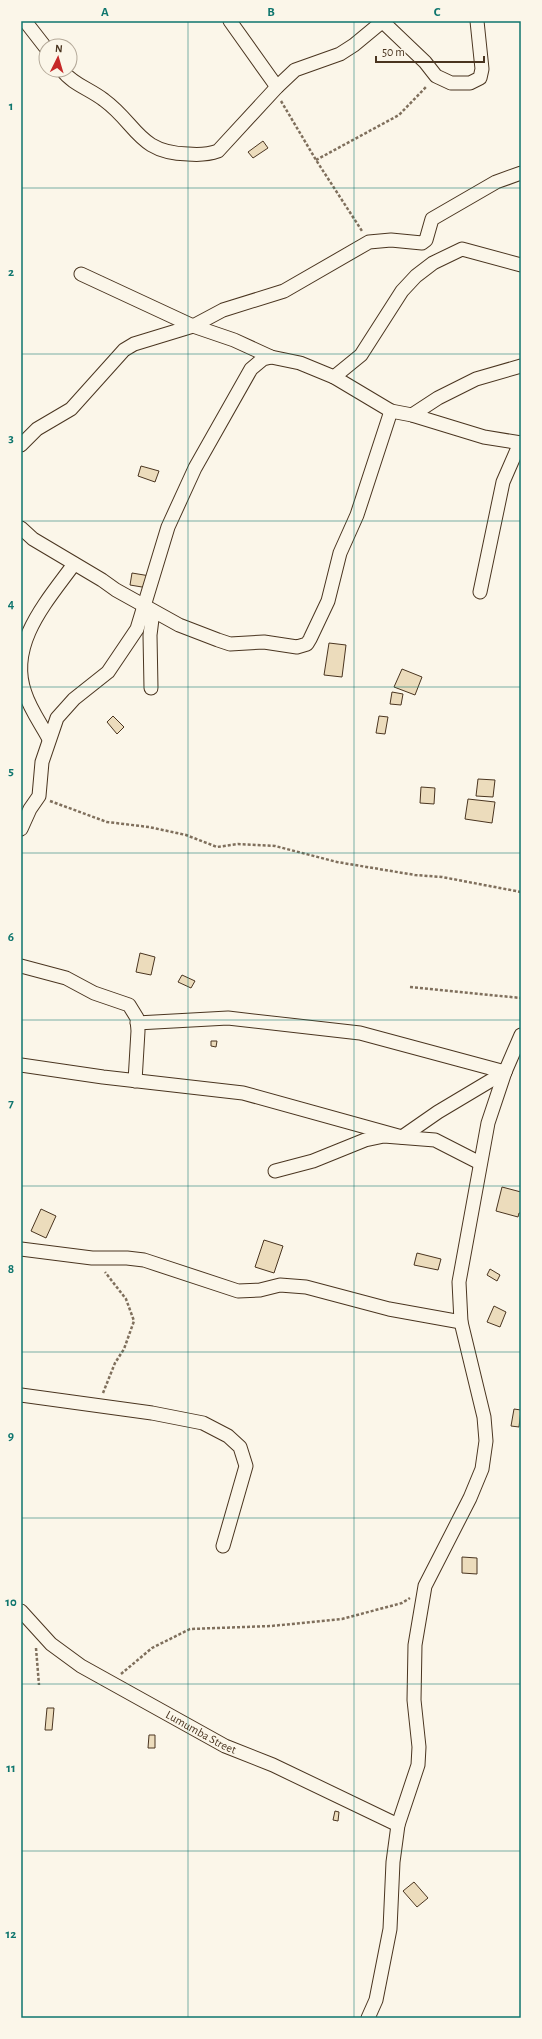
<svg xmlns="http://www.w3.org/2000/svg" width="542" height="2039" font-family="'Alegreya Sans',sans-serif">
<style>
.building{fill:#ecdcbc;stroke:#4a3520}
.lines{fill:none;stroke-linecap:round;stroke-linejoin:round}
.minor-casing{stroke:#4a3520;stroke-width:15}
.path{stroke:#7f6f5c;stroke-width:2.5;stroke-dasharray:3 2;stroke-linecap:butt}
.minor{stroke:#fbf6e9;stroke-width:13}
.grid{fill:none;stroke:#0f766e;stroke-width:1;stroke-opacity:0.55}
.labels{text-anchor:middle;stroke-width:3;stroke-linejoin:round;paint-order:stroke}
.street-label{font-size:12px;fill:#4a3520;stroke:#fbf6e9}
.neatline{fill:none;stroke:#0f766e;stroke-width:1.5}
.grid-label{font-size:13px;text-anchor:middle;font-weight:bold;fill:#0f766e}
</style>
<rect width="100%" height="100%" fill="#fbf6e9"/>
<g class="building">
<path d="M263,141L268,148L253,158L248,152Z"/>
<path d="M141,466L159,471L155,482L138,476Z"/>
<path d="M132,573L150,576L148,588L130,585Z"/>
<path d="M329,643L346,645L342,677L324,675Z"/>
<path d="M402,669L422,677L415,695L394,687Z"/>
<path d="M392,692L403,694L401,705L390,704Z"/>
<path d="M113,716L124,727L117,734L107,722Z"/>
<path d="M379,716L388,717L385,734L376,733Z"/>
<path d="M478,779L495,780L493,797L476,796Z"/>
<path d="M421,787L435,788L434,804L420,803Z"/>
<path d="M468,799L495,802L492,823L465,819Z"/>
<path d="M140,953L155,957L151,975L136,972Z"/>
<path d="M182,975L195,981L191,988L178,982Z"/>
<path d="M211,1041H217L216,1047L211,1046Z"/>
<path d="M502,1187L521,1192V1213H519L518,1217L496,1211Z"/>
<path d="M41,1209L56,1216L46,1238L31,1231Z"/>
<path d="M264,1240L283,1246L274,1273L255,1267Z"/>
<path d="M417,1253L441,1259L438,1270L414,1265Z"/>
<path d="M490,1269L500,1275L497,1281L487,1275Z"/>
<path d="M494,1306L506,1312L500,1327L487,1322Z"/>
<path d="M514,1409L521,1410L519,1427L511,1426Z"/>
<path d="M462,1557L477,1558V1574L462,1573Z"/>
<path d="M47,1708H54L52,1730H45Z"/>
<path d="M149,1735H155V1748H148Z"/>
<path d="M335,1811L339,1812L338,1821L333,1820Z"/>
<path d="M414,1882L428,1898L417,1907L403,1891Z"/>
</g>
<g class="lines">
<defs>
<g id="minor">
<path d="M25,21L46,48"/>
<path d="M230,21L277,87"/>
<path d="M382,21L425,62L436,76L451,83H470L480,78L482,69L477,21"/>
<path d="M62,70C72,84 90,89 104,100C137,124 138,153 188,154C199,155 207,155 218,151L277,87L295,70L340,54L354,45L383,21"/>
<path d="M81,274L193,326L234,340L271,357"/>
<path d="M334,377L361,355L402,291L416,276L433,263L462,249L521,265"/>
<path d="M412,415L438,398L476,379L521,366"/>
<path d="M21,445L37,429L71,409L124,350L134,344L193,326L223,310L284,291L369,242L391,240L422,243L426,240L432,219L496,182L521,173"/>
<path d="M21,528L33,539L102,580L116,590L179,625L218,640L230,644L264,642L297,647L307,644L310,639L328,601L340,553L357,515L391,411"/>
<path d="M480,592L503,482L520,443"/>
<path d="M151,688L150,635L153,611"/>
<path d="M49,739C41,724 30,709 25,693C7,644 48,600 74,564"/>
<path d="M21,829L30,809L39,796L42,762L57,718L74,699L108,672L137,629L168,527L195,468L251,369L263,359L271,357L300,363L334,377L391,411L412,415L484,437L521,443"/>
<path d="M21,966L66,978L94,993L129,1005L137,1018L138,1031L135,1081"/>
<path d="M137,1023L228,1018L360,1033L505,1072"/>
<path d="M21,1065L103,1077L243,1093L402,1137L438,1112L505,1072"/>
<path d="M275,1171L313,1161L365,1140L384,1136L435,1140L480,1163"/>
<path d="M21,1249L92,1258H127L144,1260L238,1291L260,1290L280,1285L306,1287L389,1309L461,1322"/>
<path d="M21,1395L152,1413L203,1423L228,1436L240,1447L246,1466L223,1546"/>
<path id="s1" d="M21,1611L51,1644L81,1666L225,1746L273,1765L398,1825"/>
<path d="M368,2018L376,2000L390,1929L393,1862L398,1825L418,1765L419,1747L414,1700L415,1645L425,1586L470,1498L482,1469L486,1441L484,1417L461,1322L459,1282L488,1123L505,1072L521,1035"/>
</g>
</defs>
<use href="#minor" class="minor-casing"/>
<g class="path">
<path d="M281,101L316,160L362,231"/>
<path d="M316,160L399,115L427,86"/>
<path d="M50,801L107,822L149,827L186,835L217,847L238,844L275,846L337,862L415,875L442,877L521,892"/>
<path d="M410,987L521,998"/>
<path d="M103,1393L115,1363L124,1349L134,1321L126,1299L105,1272"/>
<path d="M36,1648L39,1685"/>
<path d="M121,1674L152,1648L190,1629L271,1626L342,1619L402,1603L410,1598"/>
</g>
<use href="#minor" class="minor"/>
</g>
<path class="grid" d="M188,21V2018M354,21V2018M21,188H521M21,354H521M21,521H521M21,687H521M21,853H521M21,1020H521M21,1186H521M21,1352H521M21,1518H521M21,1684H521M21,1851H521"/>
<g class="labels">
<g class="street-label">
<text dy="4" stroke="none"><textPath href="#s1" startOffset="219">Lumumba Street</textPath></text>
</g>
</g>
<rect width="542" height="2039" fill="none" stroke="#fbf6e9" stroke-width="44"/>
<g transform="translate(58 58) rotate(5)"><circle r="19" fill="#fbf6e9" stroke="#b4a999"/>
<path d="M0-3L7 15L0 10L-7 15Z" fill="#c62828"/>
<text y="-6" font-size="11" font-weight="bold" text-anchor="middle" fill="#4a3520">N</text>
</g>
<path d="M376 56v6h108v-6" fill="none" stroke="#4a3520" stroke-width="2"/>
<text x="382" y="56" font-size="12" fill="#4a3520" stroke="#fbf6e9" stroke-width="3" paint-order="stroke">50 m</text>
<rect x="22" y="22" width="498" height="1995" class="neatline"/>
<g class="grid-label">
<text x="105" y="16">A</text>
<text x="271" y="16">B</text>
<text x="437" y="16">C</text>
<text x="11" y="110">1</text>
<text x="11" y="276">2</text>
<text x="11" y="442">3</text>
<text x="11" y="608">4</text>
<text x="11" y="775">5</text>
<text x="11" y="941">6</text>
<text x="11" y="1107">7</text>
<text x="11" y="1273">8</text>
<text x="11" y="1440">9</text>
<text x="11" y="1606">10</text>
<text x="11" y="1772">11</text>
<text x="11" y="1938">12</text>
</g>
</svg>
